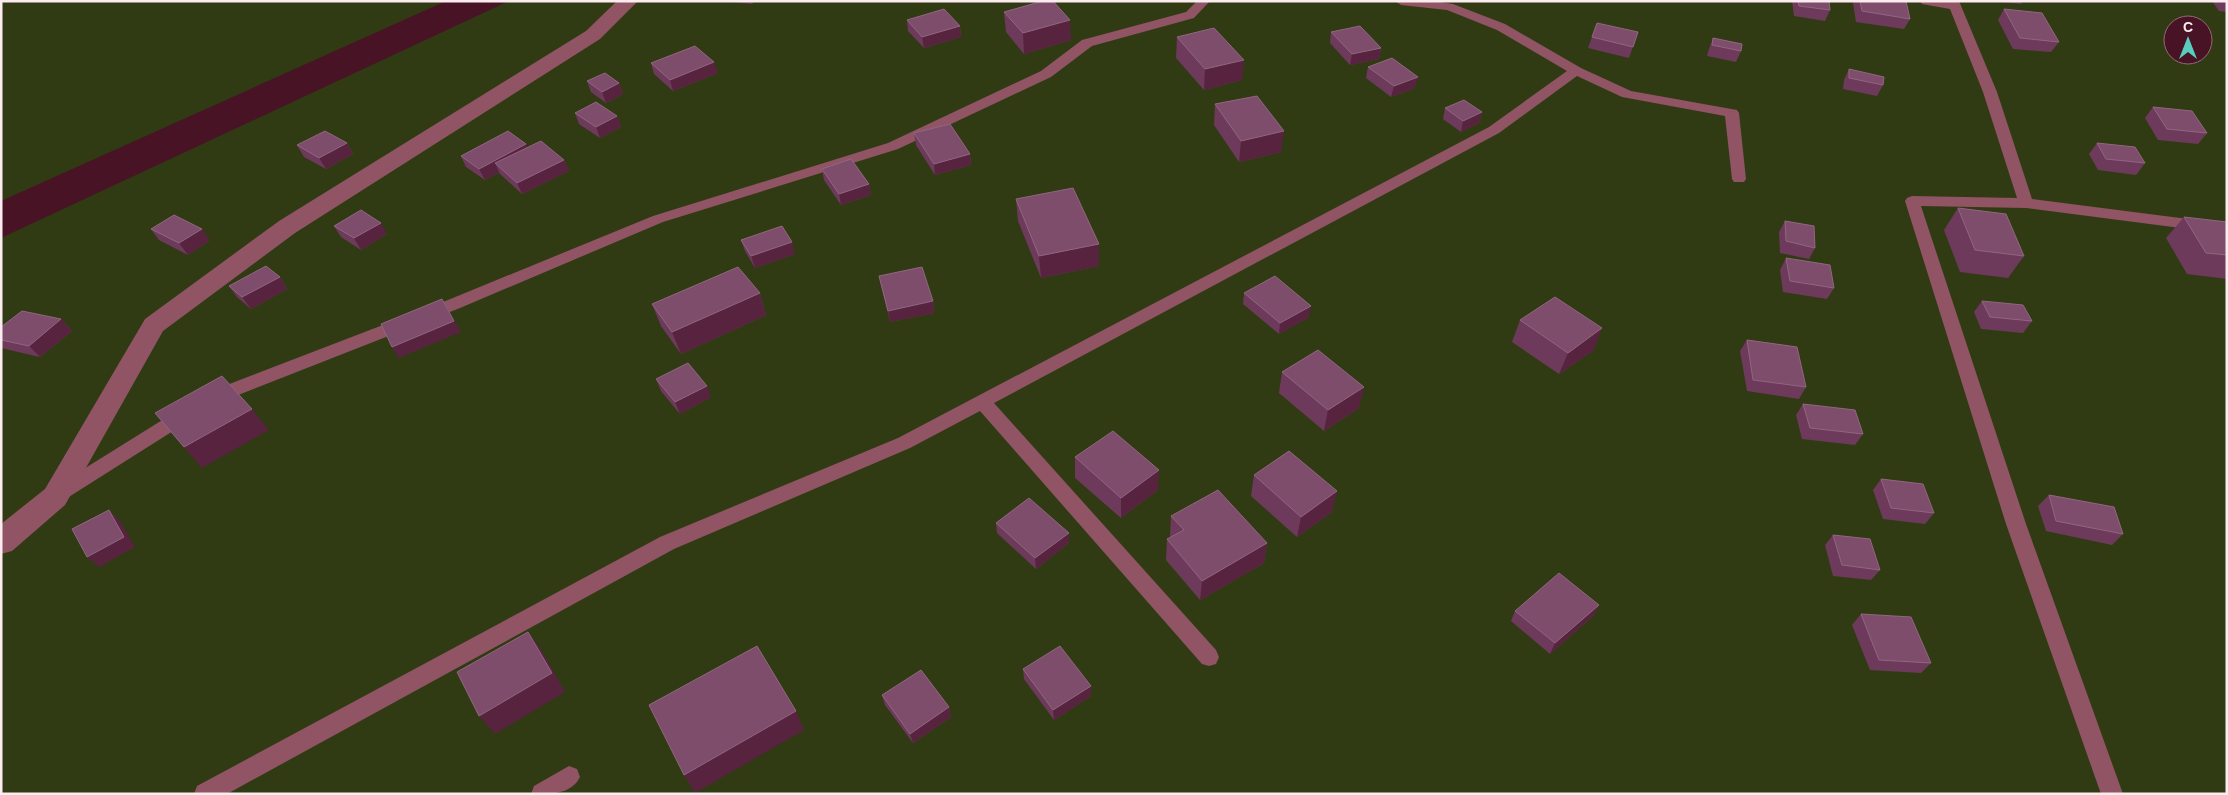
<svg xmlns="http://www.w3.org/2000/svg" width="2228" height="795" font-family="Helvetica,sans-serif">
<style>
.green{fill:#303b14;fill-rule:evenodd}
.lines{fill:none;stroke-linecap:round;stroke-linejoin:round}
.lane{fill:#905464;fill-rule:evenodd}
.street{fill:#905464;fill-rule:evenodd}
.wall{fill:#6e3a5b}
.shaded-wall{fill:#58233f}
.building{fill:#7d4d6b;stroke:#916680}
</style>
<rect width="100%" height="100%" fill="#481325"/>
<g class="green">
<path d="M1,1H446L1,201Z"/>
<path d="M509,1H2227V794H1V238ZM2173,25H2203V55H2173Z"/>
</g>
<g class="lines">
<g class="lane">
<path d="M1197,1H1210L1194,18L1092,46L1051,77L898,149L663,222L460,308L218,403L212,405L206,403L203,398L206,393L448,300L653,216L888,143L1041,71L1082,40L1186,12Z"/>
<path d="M1395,1H1433L1453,4L1505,24L1581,68L1631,91L1737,110L1739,113L1746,179L1744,182H1734L1732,179L1725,116L1622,97L1577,76L1499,133L994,403L1216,650L1219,657L1216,664L1209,666L1202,664L980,411L910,448L674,549L227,794H194L197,786L660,537L898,438L1489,127L1567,71L1497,30L1447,10L1401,5Z"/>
<path d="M1920,1H1959L1997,92L2032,199L2227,224V234L2026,208L1921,206L2026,524L2123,794H2101L2006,524L1905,201L1907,198L1912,196L2017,198L1983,92L1950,9L1922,4Z"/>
<path d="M186,407L192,409L195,414L192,419L64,500L57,502L50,500L48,495L50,490L180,409Z"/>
<path d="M569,766L577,769L580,777C571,795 550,794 531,794L534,786Z"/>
</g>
<path class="street" d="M617,1H638L600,39L295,233L163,331L65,505L12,551L1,554V524L45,489L145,319L279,221L586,31Z"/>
</g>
<g class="wall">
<path d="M722,1H754L752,4Z"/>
<path d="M1792,1H1829L1830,10L1825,21L1794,16Z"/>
<path d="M1854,1H1906L1910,19L1904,29L1856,22L1853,3Z"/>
<path d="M1993,1H2023L2021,4Z"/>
<path d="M2212,1H2227V12L2219,11Z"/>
<path d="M2004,9L2059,42L2051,52L2013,49L1998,20Z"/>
<path d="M1004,12L1071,40L1024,54L1006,32Z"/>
<path d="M907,20L960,26L961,37L924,48L908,31Z"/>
<path d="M1331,32L1381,48L1379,59L1350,65L1330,43Z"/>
<path d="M1638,32L1629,58L1588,48L1592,37Z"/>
<path d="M1177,37L1242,80L1204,90L1176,58Z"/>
<path d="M1713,38L1741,51L1736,62L1707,56L1709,49Z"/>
<path d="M651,63L718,73L673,91L654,74Z"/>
<path d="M1368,67L1415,88L1391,97L1366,78Z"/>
<path d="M1849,69L1883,85L1877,96L1843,89L1844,80Z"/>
<path d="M587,81L619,83L623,94L606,103L591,92Z"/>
<path d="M1215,104L1281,152L1239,162L1214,125Z"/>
<path d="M2153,107L2207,133L2198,144L2158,140L2145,118Z"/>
<path d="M1445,108L1482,112L1479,123L1461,132L1443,119Z"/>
<path d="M575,113L617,116L621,127L600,138L579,124Z"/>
<path d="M914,133L970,154L971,165L935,175L916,145Z"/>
<path d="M347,143L353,154L326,169L304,157L297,145Z"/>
<path d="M2097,143L2145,163L2136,175L2098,170L2089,154Z"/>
<path d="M528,147L564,160L569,171L522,194L500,174L499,172L485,180L466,167L461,156Z"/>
<path d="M822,169L869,184L871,195L841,205L824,180Z"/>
<path d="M1016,199L1099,266L1041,278L1018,221Z"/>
<path d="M1958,208L2024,256L2008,278L1960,272L1944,230Z"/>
<path d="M2184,217L2227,222V279L2187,274L2166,238Z"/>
<path d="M1785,221L1815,248L1809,259L1780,253L1779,232Z"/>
<path d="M334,226L387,234L361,250L341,237Z"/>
<path d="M151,229L210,240L188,255L159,240Z"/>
<path d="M741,240L795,254L755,268L745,251Z"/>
<path d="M1786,258L1834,288L1827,299L1783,292L1780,270Z"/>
<path d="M879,276L933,301L934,313L890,322Z"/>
<path d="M280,277L287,289L251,309L237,297L229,286Z"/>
<path d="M760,293L766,315L681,354L661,326L652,304Z"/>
<path d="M1244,293L1309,317L1279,334L1243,304Z"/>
<path d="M1982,301L2032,321L2023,333L1981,329L1974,312Z"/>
<path d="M61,319L72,331L40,357L1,348V327Z"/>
<path d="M1520,320L1594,350L1559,374L1512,342Z"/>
<path d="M1747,340L1806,387L1799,399L1747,391L1740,351Z"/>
<path d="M1282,372L1359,408L1324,431L1279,393Z"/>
<path d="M656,379L711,397L680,414L661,391Z"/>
<path d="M1803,404L1863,434L1855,445L1802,439L1796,415Z"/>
<path d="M1075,457L1158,490L1121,518L1075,478Z"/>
<path d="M1254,475L1332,512L1297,537L1251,496Z"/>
<path d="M1881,479L1934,513L1925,524L1883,519L1873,490Z"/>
<path d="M2049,495L2123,534L2112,545L2046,531L2038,506Z"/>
<path d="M1171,516L1267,543L1264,563L1200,600L1166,560L1167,539L1171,537L1170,536Z"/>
<path d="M996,523L1069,543L1036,569L997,533Z"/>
<path d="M1833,535L1880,570L1871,580L1833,576L1825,545Z"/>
<path d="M1515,611L1594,615L1550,654L1511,621Z"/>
<path d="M1861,614L1931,663L1921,673L1870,670L1852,625Z"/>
<path d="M1023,669L1091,686V696L1054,720L1024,679Z"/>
<path d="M882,695L949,707L951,717L913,743L885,705Z"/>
</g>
<g class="shaded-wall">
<path d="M1070,20L1071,40L1024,54L1023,33Z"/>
<path d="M960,26L961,37L924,48L922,37Z"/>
<path d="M1381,48L1379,59L1350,65L1352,54Z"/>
<path d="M1244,60L1242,80L1204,90L1205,69Z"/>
<path d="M714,62L718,73L673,91L670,80Z"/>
<path d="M1418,77L1415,88L1391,97L1394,86Z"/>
<path d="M619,83L623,94L606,103L602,92Z"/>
<path d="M1482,112L1479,123L1461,132L1463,121Z"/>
<path d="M617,116L621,127L600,138L596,127Z"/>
<path d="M1284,131L1281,152L1239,162L1241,141Z"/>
<path d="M347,143L353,154L326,169L319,158Z"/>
<path d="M526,144L531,155L495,163L499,172L485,180L479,169Z"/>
<path d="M970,154L971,165L935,175L934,164Z"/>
<path d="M564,160L569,171L522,194L517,183Z"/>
<path d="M869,184L871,195L841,205L839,194Z"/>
<path d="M381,223L387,234L361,250L354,238Z"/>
<path d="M202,229L210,240L188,255L179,243Z"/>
<path d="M792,242L795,254L755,268L751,256Z"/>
<path d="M1099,244V266L1041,278L1039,256Z"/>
<path d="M280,277L287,289L251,309L242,297Z"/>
<path d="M760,293L766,315L681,354L672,332Z"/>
<path d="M442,299L461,332L399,358L392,347Z"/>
<path d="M933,301L934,313L890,322L888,311Z"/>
<path d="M1311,306L1309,317L1279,334L1280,323Z"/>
<path d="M61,319L72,331L40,357L29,346Z"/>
<path d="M1602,328L1594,350L1559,374L1568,353Z"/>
<path d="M707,386L711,397L680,414L675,402Z"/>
<path d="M1364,387L1359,408L1324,431L1328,410Z"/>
<path d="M252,409L269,430L202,468L184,447Z"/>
<path d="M1159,470L1158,490L1121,518V498Z"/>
<path d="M1337,491L1332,512L1297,537L1301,517Z"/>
<path d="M109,510L120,521L135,547L99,567L87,557Z"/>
<path d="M1069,533V543L1036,569L1035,558Z"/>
<path d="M1267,543L1264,563L1200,600L1202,581Z"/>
<path d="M1599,605L1594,615L1550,654L1555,643Z"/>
<path d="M528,632L542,651L565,692L495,734L479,716Z"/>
<path d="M1091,686V696L1054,720L1053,710Z"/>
<path d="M949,707L951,717L913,743L910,734Z"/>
<path d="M796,711L804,730L695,793L684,775Z"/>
</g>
<g class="building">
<path d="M1043,1H1053L1070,20L1023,33L1004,12Z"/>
<path d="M1798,1H1829L1830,10L1799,6Z"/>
<path d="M1860,1H1906L1910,19L1862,11Z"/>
<path d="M944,9L960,26L922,37L907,20Z"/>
<path d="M2004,9L2042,13L2059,42L2020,38Z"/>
<path d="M1597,23L1638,32L1633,47L1592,37Z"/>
<path d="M1360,26L1381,48L1352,54L1331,32Z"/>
<path d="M1214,28L1244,60L1205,69L1177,37Z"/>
<path d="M1713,38L1742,44L1741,51L1712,45Z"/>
<path d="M695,46L714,62L670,80L651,63Z"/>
<path d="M1392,58L1418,77L1394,86L1368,67Z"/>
<path d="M1849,69L1884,77L1883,85L1849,78Z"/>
<path d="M605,73L619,83L602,92L587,81Z"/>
<path d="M1257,96L1284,131L1241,141L1215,104Z"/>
<path d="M1464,100L1482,112L1463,121L1445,108Z"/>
<path d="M596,102L617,116L596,127L575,113Z"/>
<path d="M2153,107L2192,111L2207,133L2167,129Z"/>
<path d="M950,124L970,154L934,164L914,133Z"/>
<path d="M325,131L347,143L319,158L297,145Z"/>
<path d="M508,131L526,144L479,169L461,156Z"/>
<path d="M541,141L564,160L517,183L495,163Z"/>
<path d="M2097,143L2135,147L2145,163L2106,159Z"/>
<path d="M851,159L869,184L839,194L822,169Z"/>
<path d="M1073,188L1099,244L1039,256L1016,199Z"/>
<path d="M1958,208L2006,214L2024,256L1975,250Z"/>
<path d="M361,210L381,223L354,238L334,226Z"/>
<path d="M174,215L202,229L179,243L151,229Z"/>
<path d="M2184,217L2227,222V255L2206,253Z"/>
<path d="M1785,221L1814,226L1815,248L1786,241Z"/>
<path d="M782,226L792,242L751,256L741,240Z"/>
<path d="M1786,258L1830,265L1834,288L1790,281Z"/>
<path d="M266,266L280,277L242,297L229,286Z"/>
<path d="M738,267L760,293L672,332L652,304Z"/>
<path d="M922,267L933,301L888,311L879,276Z"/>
<path d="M1275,276L1311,306L1280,323L1244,293Z"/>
<path d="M1555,297L1602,328L1568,353L1520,320Z"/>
<path d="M442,299L454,321L392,347L381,324Z"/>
<path d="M1982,301L2023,305L2032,321L1990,317Z"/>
<path d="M22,311L61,319L29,346L1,340V327Z"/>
<path d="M1747,340L1797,347L1806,387L1753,380Z"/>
<path d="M1318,350L1364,387L1328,410L1282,372Z"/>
<path d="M688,363L707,386L675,402L656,379Z"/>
<path d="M222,376L252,409L184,447L155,413Z"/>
<path d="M1803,404L1855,410L1863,434L1810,428Z"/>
<path d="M1113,431L1159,470L1121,498L1075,457Z"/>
<path d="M1289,451L1337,491L1301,517L1254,475Z"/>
<path d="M1881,479L1923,484L1934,513L1891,508Z"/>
<path d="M1218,490L1267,543L1202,581L1167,539L1184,530L1171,516Z"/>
<path d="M2049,495L2114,507L2123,534L2056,521Z"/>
<path d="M1029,498L1069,533L1035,558L996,523Z"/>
<path d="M109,510L124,537L87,557L72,529Z"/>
<path d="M1833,535L1870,539L1880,570L1842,565Z"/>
<path d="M1559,573L1599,605L1555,643L1515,611Z"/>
<path d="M1861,614L1911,617L1931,663L1879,660Z"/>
<path d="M528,632L552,673L479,716L457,672Z"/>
<path d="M757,646L796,711L684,775L649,705Z"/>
<path d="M1060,646L1091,686L1053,710L1023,669Z"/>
<path d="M921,670L949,707L910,734L882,695Z"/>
</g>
<rect width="2228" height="795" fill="none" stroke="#fbecef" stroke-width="5"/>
<g transform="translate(2188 40)"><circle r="24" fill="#481325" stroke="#906a76"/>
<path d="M0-4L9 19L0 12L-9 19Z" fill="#59cebe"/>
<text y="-8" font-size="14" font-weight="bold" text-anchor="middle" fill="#fbecef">С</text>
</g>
</svg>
